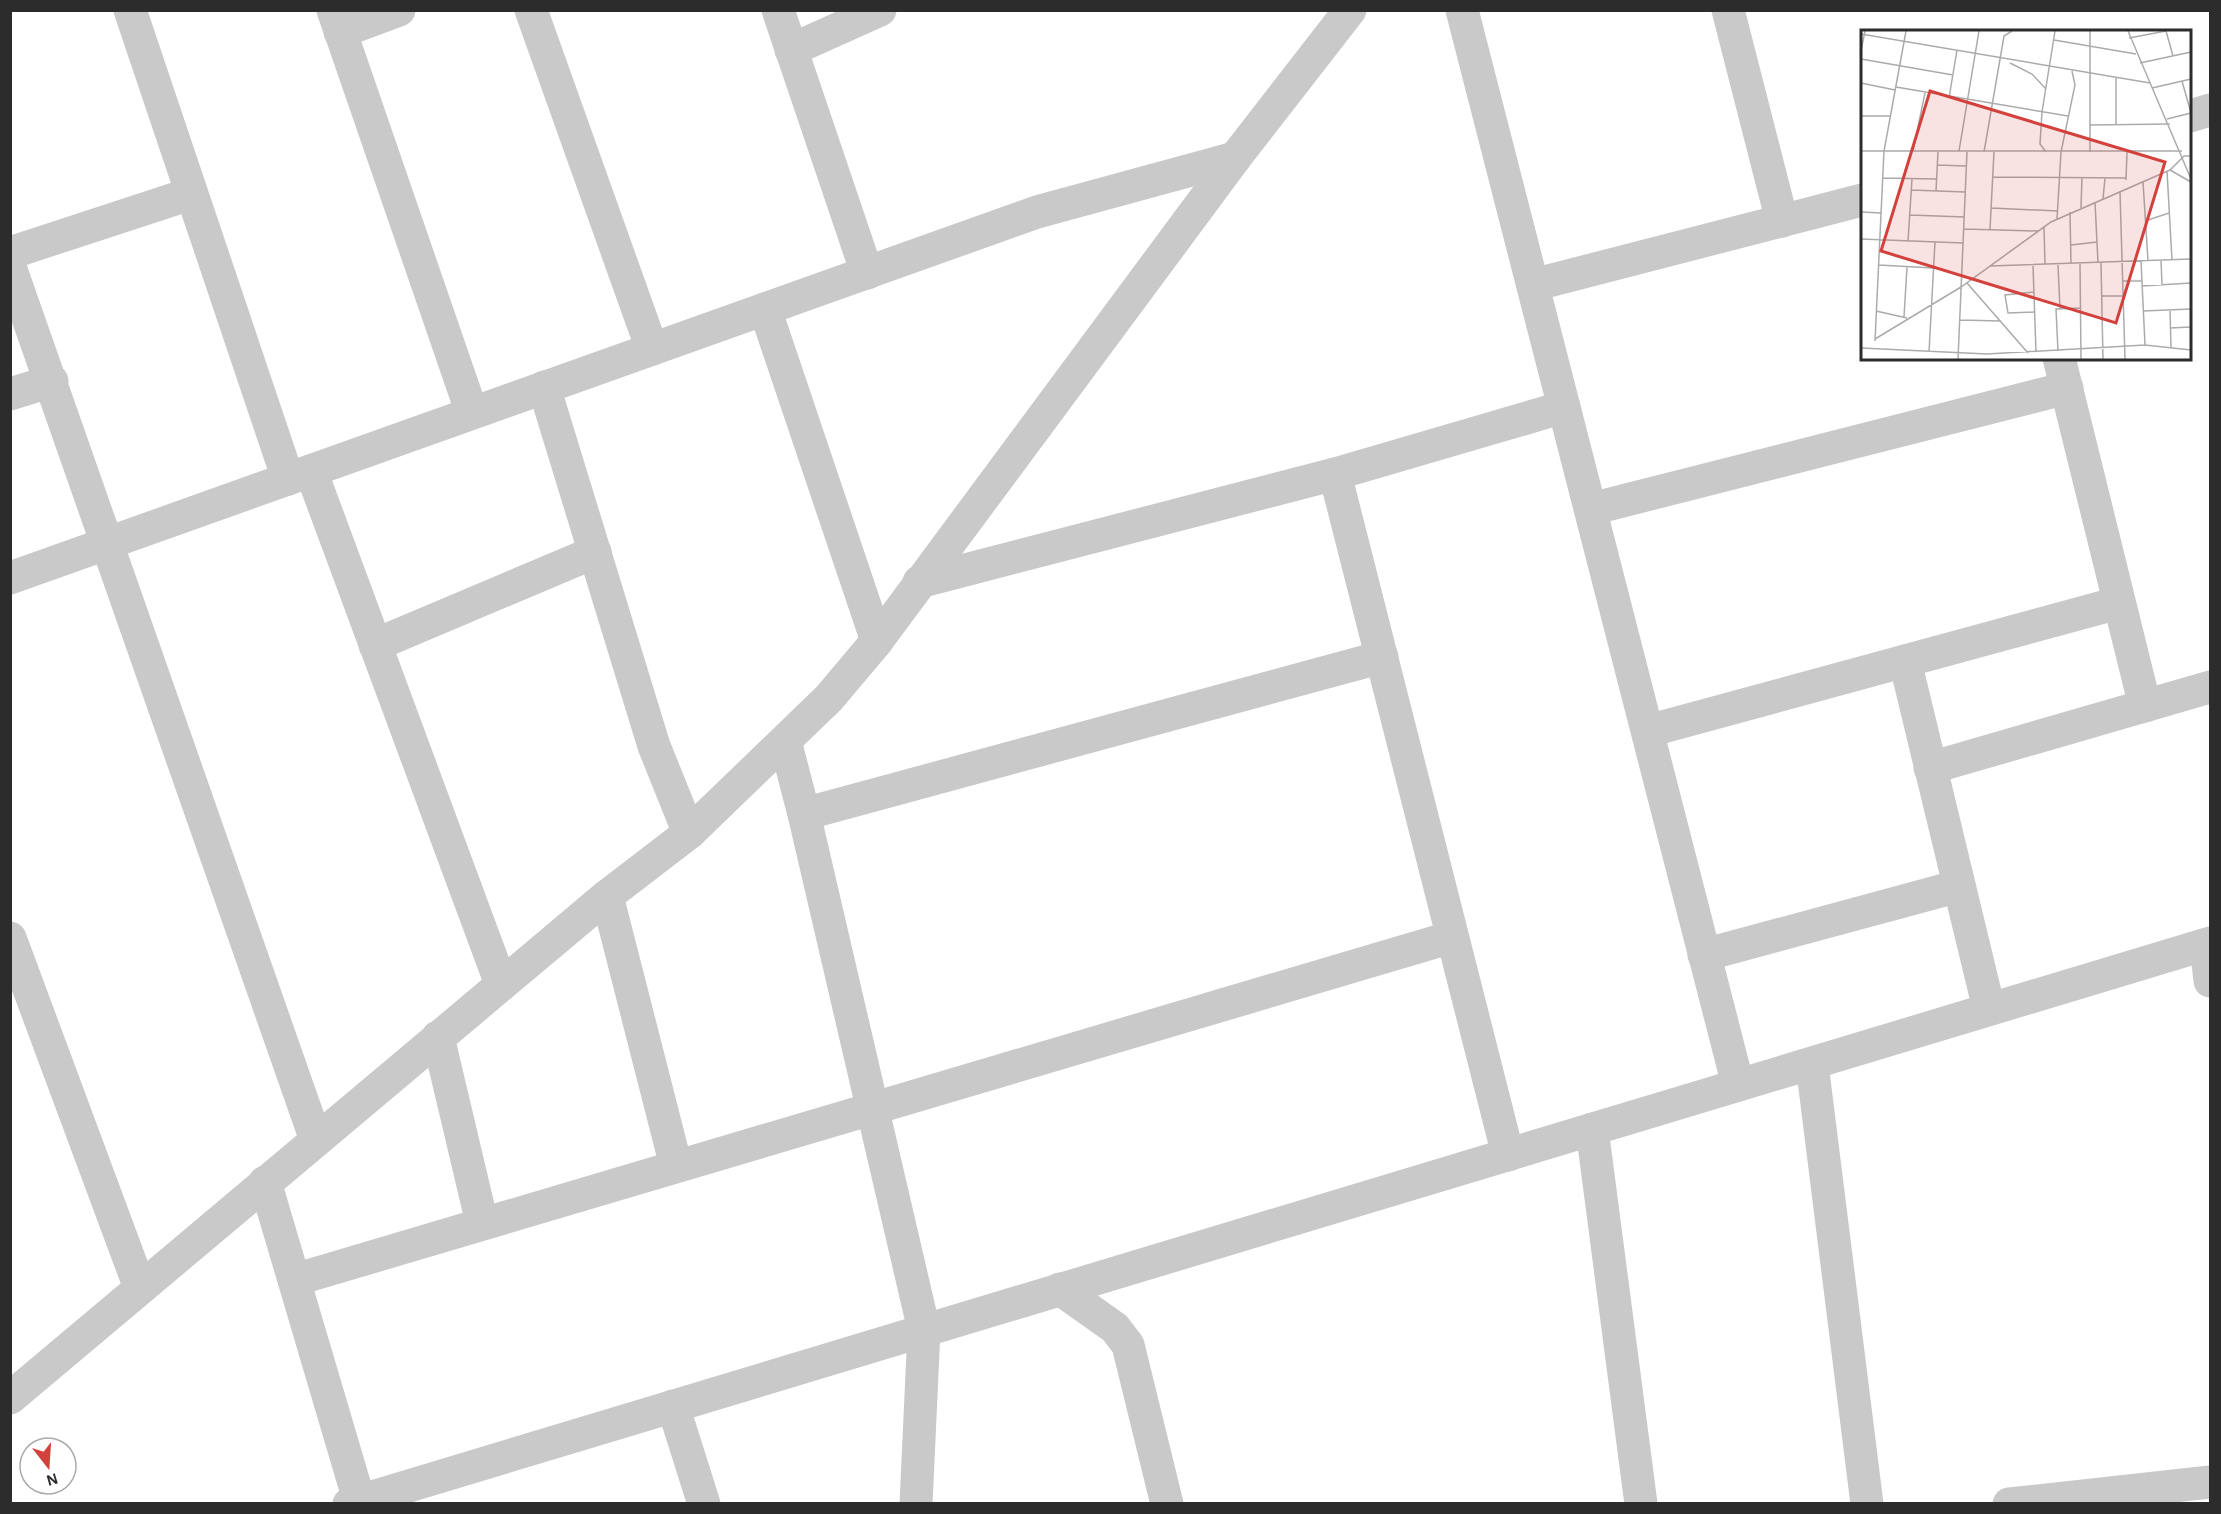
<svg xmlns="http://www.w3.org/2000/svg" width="2221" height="1514" font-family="'Alegreya Sans',sans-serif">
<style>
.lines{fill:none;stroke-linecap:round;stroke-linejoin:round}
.minor{stroke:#c9c9c9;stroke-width:33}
.inset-road{fill:none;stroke:#ababab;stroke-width:1.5}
.view{fill:#d3413d;fill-opacity:0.15;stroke:#d3413d;stroke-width:3}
.inset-edge{fill:none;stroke:#2c2c2c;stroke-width:3}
</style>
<rect width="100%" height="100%" fill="#fff"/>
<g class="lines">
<g class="minor">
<path d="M130,10L288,479"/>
<path d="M333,10L472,413"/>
<path d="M531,10L652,349"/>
<path d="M778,10L867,273"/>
<path d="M1462,10L1738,1085"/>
<path d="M1728,10L1782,221"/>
<path d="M340,32L399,10"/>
<path d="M791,50L880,10"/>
<path d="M2190,116L2210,110"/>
<path d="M10,253L190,194"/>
<path d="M10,267L316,1140"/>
<path d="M1533,285L1862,200"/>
<path d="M765,309L877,641"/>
<path d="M2059,358L2145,706"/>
<path d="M544,387L654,746L689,833"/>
<path d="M10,394L52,381"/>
<path d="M311,471L501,984"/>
<path d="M1335,474L1508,1155"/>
<path d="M1591,509L2067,388"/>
<path d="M10,578L1037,212L1235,158"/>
<path d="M919,582L1335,474L1564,407"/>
<path d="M375,645L595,552"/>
<path d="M1905,661L1989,1009"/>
<path d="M1648,731L2118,603"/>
<path d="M785,741L804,814L924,1330L916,1504"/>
<path d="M1930,768L2210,687"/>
<path d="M804,814L1382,657"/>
<path d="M607,896L676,1166"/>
<path d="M10,938L140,1288"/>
<path d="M2206,945L2210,981"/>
<path d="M1704,955L1959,886"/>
<path d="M438,1037L482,1223"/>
<path d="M1812,1064L1867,1504"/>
<path d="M1592,1129L1641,1504"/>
<path d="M265,1182L359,1500"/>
<path d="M294,1280L1452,937"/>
<path d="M1060,1289L1115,1328L1128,1345L1167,1504"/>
<path d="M10,1398L607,896L689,833L829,698L877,641L1235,158L1350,10"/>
<path d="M673,1406L704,1504"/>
<path d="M349,1504L2210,943"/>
<path d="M2009,1504L2210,1482"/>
</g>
</g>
<g transform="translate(1861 30)">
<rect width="330" height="330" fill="#fff"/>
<path class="inset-road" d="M267,1L330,149M305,1L312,26M0,4L289,53M268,8L305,1M193,10L275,24M0,21L4,1M0,29L92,45M149,33L171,44L185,59M279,33L330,22M321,51L330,83M0,53L34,60M35,57L207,86M291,58L330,49M88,68L96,20M0,86H30M306,89L330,83M255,94V47M229,95L309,94M0,121H321M52,121L64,63M98,121L118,1M123,122L143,6L151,1M185,122L179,114L181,82L194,1M229,122V1M76,135L105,136M309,140L330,152M306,141L311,230M132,147L265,148M22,148L75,149M265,150L266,122M282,152L287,231M50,160L104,162M75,161L77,122M259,162L264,329M242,169L244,148M234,172L237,233M130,178L196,181M220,178L221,147M0,182L20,183M209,182L210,234M49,185L103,187M196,189L200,122L214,55L211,41M284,191L308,183M183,196L184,235M103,199L177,201M129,199L133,122M0,209L102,213M47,211L51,149M210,215L236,212M300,230L301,255M280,231L284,315M240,233L242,329M219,234L220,329M18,235L72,238M197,235L199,279M129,236L330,229M172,236L175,322M262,251H281M106,253L167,323M281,256L330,253M173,262L144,265L147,283L173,282M241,266H263M309,280L310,317M15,281L46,288M282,281L330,279M43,287L46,237M99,290L140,291M309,298L330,297M14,309L100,257L190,192L309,140L323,126H330M14,311L23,121L45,1M0,318L126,324L284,315L330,320M197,321L195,279L220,278M68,322L74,212M97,329L106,122"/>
<path class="view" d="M69,61L304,132L255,293L20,221Z"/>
<rect width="330" height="330" class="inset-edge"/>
</g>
<rect width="2221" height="1514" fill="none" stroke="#2c2c2c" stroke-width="24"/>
<g transform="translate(48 1466) rotate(163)"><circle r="28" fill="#ffffff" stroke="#ababab" stroke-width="1.5"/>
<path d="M0-4.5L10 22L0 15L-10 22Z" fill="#d3413d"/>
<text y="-9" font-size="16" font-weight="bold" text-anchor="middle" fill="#2c2c2c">N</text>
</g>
</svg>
